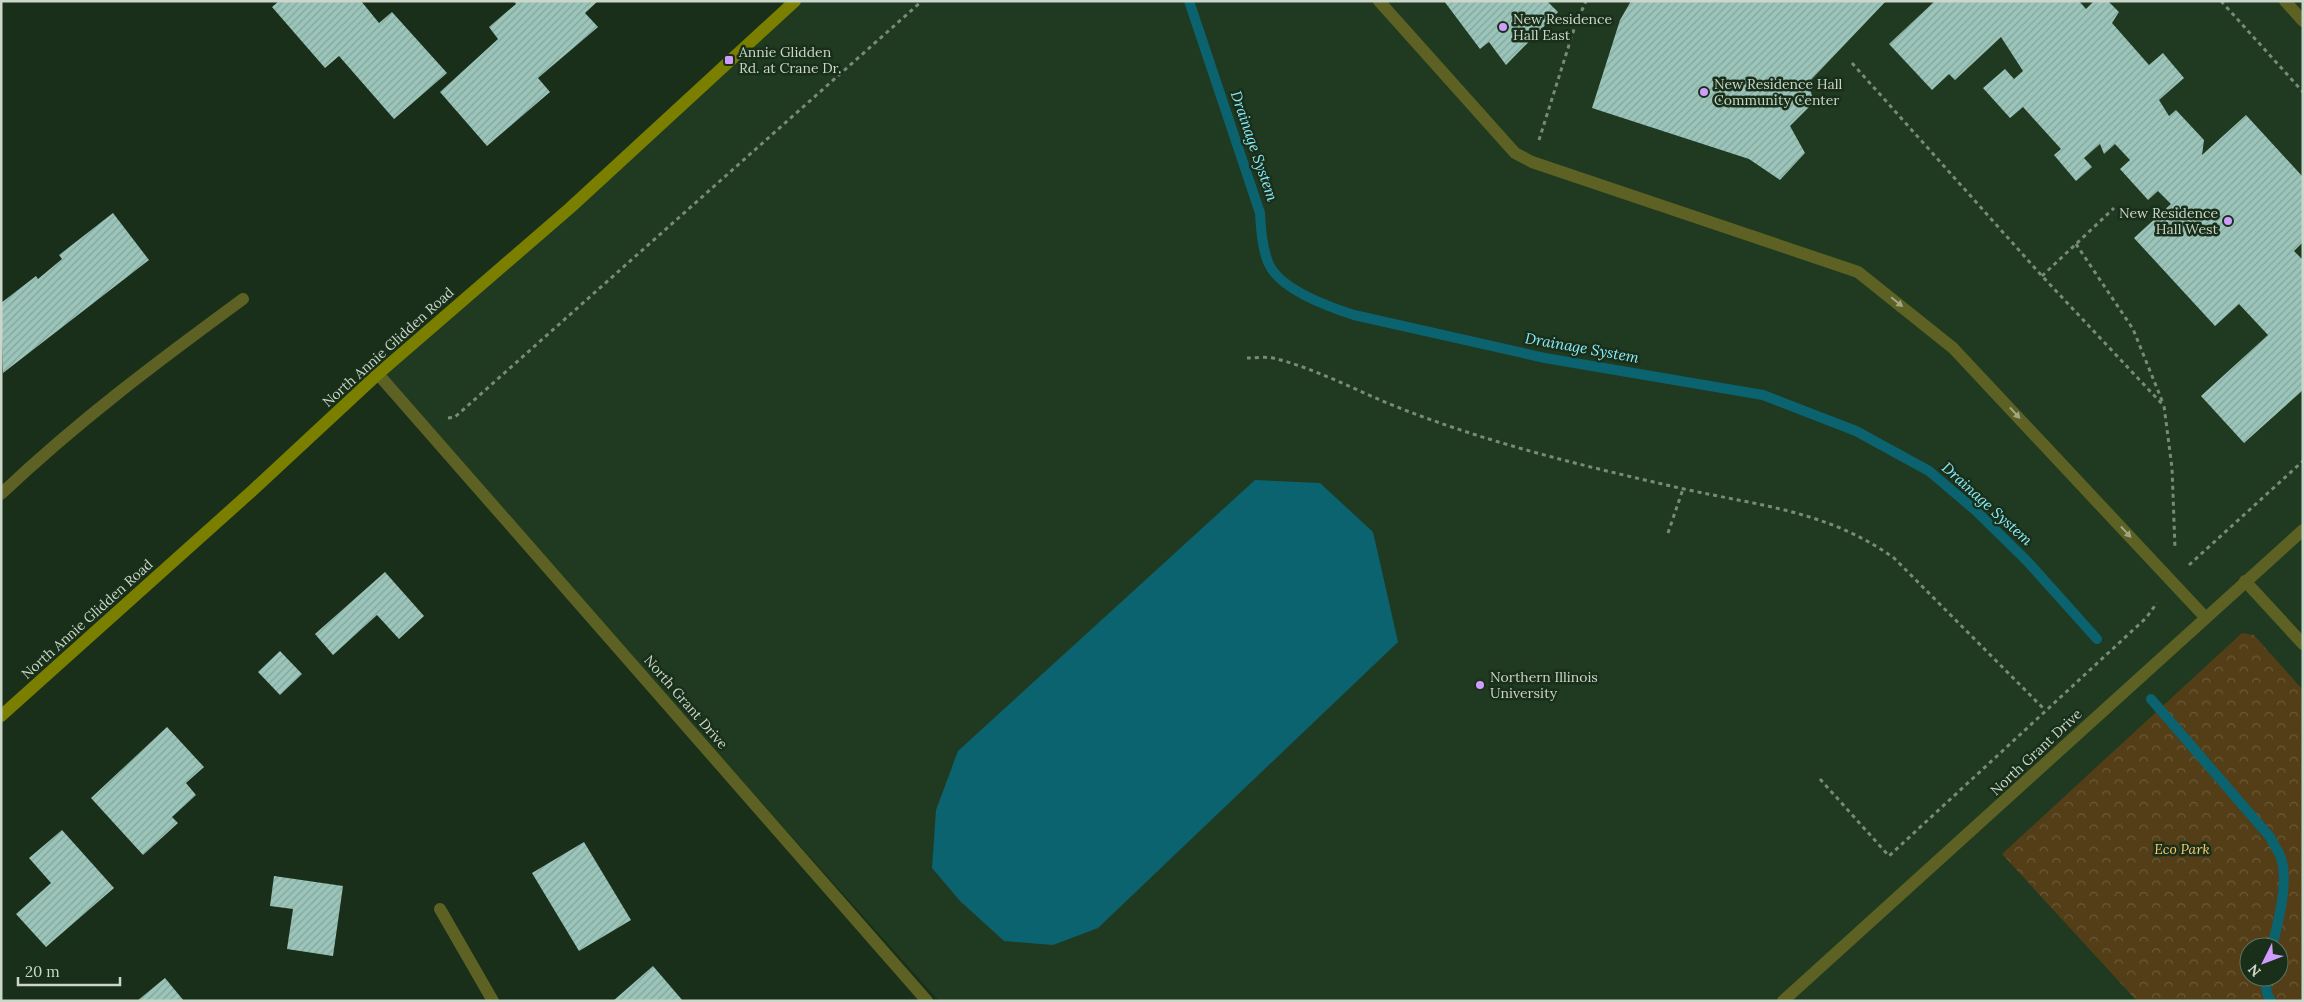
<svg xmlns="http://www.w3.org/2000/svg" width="2304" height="1002" font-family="Lora,serif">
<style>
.built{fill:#1f3a20;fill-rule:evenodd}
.park{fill:url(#park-crowns);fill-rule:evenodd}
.water{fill:#0b636f}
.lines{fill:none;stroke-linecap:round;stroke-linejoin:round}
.stream{stroke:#0b636f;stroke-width:10}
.building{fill:url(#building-hatch)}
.path{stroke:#798a7a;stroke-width:3;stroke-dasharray:4 4;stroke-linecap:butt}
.service{stroke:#5d6123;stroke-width:12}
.minor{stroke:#5d6123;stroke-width:12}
.secondary{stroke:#7a7f00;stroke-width:12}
.oneway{fill:#9ea887}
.poi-dot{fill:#d09dff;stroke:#192f1a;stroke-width:2}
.labels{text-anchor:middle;stroke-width:5;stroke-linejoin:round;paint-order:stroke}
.poi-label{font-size:14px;fill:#cad7ca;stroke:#192f1a;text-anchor:start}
.street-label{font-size:14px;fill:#cad7ca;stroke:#192f1a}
.park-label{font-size:14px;font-style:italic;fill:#fdc96b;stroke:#192f1a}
.water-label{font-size:15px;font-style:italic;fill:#8becfd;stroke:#192f1a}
</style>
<defs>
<pattern id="park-crowns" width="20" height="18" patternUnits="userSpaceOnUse" patternTransform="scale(1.25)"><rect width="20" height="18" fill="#533e17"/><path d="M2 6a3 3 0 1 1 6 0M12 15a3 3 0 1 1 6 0" fill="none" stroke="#6a5937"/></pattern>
<pattern id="building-hatch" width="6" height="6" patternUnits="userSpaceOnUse" patternTransform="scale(1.25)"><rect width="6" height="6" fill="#9bc5ba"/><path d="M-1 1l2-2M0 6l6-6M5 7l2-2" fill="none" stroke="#84a49b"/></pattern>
</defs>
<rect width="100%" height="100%" fill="#192f1a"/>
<path class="built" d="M795,1H2303V1001H939L378,374ZM2249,947H2279V977H2249Z"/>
<path class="park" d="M2242,633L2254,635L2303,690V1001H2137L2002,854ZM2249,947H2279V977H2249Z"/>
<path class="water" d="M1255,480L1320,483L1373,532L1398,642L1098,928L1053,945L1004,941L960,901L932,868L936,810L958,751Z"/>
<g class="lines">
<g class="stream">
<path d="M1189,1L1260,213C1261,230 1262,246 1268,262C1278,289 1329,307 1354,315L1545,358L1763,395L1856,431L1929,471L1975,510L2027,561L2097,639"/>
<path d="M2151,699L2270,837C2273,844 2279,851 2281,858C2289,882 2278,923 2272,947"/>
<path d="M2265,977L2267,994L2271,1001"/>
</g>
</g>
<g class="building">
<path d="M279,1H361L379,23L392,12L447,73L394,119L339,56L325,68L272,7Z"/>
<path d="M514,1H598L585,13L598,27L538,78L550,92L487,146L440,92L498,39L489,27L516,4Z"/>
<path d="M1444,1H1547L1558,12L1506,65L1489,42L1480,49Z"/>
<path d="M1631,1H1886L1808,83L1814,102L1790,126L1805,153L1780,180L1749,159L1592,108L1620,20Z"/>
<path d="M1935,1H2079L2086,9L2094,1H2108L2119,12L2112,23L2149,65L2163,53L2184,78L2159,100L2169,116L2176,110L2204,140L2202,155L2246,115L2303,177V242L2294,251L2303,260V390L2244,443L2201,396L2268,335L2239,304L2215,326L2134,238L2171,204L2158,191L2148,200L2120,169L2130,160L2115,144L2104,154L2100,144L2084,158L2092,167L2076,181L2054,155L2061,149L2023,107L2010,118L1983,88L2005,69L2014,79L2023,71L2001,37L1955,80L1949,74L1932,90L1889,44Z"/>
<path d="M113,213L149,260L3,373L1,303L36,276L38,279L62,259L59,255Z"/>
<path d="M385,572L424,616L399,639L377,615L333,655L315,634Z"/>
<path d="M280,651L302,674L280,695L258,672Z"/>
<path d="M167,727L204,767L186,783L196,795L172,817L178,823L143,855L91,798Z"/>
<path d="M62,830L114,888L46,947L16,914L51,883L29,858Z"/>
<path d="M584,842L631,920L579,951L532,873Z"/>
<path d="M274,876L343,886L333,956L287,949L293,909L270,906Z"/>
<path d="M653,966L683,1001H613Z"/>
<path d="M165,978L184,1001H137Z"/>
</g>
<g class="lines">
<g class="path">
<path d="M2221,1L2303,92"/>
<path d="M1852,63L2042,276L2164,406L2172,468L2175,548"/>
<path d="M1539,140L1575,26L1586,1"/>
<path d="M2076,244L2133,329L2163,403"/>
<path d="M2042,276L2114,208"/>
<path d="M1247,358C1256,358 1268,356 1277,359C1323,371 1366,396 1410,412C1499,446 1592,468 1684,489C1761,506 1828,511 1894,558L2045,710"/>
<path d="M448,418L455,417L922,1"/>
<path d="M1668,533L1683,489"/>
<path d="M2189,565L2303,461"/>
<path d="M1820,779L1889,856L2146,618L2157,603"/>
</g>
<g class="service">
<path d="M1379,1L1515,153L1532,162L1858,272L1953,348L2205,617"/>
<path d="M1,494C78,421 157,362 243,299"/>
</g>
<g class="minor">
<path d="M2285,1L2303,21"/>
<path d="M378,374L927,1001"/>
<path d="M2245,581L2303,644"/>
<path d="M440,909L493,1001"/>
<path d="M1783,1001L2303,530"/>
</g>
<path class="secondary" d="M1,716L252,491L378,374L570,208L795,1"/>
</g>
<defs><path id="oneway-solid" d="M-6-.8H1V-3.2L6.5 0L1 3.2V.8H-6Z" transform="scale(1.25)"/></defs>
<g class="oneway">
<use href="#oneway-solid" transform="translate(1897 302) rotate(39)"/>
<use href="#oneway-solid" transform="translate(2015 413) rotate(47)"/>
<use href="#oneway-solid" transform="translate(2126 532) rotate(47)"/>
</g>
<g class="poi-dot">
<circle cx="1503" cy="27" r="5"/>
<rect x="724" y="55" width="10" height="10" rx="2.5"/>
<circle cx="1704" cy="92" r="5"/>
<circle cx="2228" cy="221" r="5"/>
<circle cx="1480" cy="685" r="5"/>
</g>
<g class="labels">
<g class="poi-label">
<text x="1513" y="24">New Residence<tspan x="1513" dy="16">Hall East</tspan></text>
<text x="739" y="57">Annie Glidden<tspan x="739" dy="16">Rd. at Crane Dr.</tspan></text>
<text x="1714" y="89">New Residence Hall<tspan x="1714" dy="16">Community Center</tspan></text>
<text x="2218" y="218" text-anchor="end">New Residence<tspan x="2218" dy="16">Hall West</tspan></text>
<text x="1490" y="682">Northern Illinois<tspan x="1490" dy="16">University</tspan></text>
</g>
<g class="street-label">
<text transform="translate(388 347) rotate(-42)" y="5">North Annie Glidden Road</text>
<text transform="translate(87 619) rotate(-42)" y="5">North Annie Glidden Road</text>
<text transform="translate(686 702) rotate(49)" y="5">North Grant Drive</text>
<text transform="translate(2036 752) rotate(-43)" y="5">North Grant Drive</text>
</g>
<g class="park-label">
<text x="2182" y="854">Eco Park</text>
</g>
<g class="water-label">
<text transform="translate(1254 146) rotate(71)" y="5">Drainage System</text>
<text transform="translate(1582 348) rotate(10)" y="5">Drainage System</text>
<text transform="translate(1987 504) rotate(42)" y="5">Drainage System</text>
</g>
</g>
<rect width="2304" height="1002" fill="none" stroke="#cad7ca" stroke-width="5"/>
<g transform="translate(2264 962) rotate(228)"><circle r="24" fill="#192f1a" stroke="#607260"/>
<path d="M0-4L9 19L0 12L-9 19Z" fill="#d09dff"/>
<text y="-8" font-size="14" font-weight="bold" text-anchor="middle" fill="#cad7ca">N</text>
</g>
<path d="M18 977v8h102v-8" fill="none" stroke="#cad7ca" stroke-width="2.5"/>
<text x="25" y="977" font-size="15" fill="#cad7ca" stroke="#192f1a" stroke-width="4" paint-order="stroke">20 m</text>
</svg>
